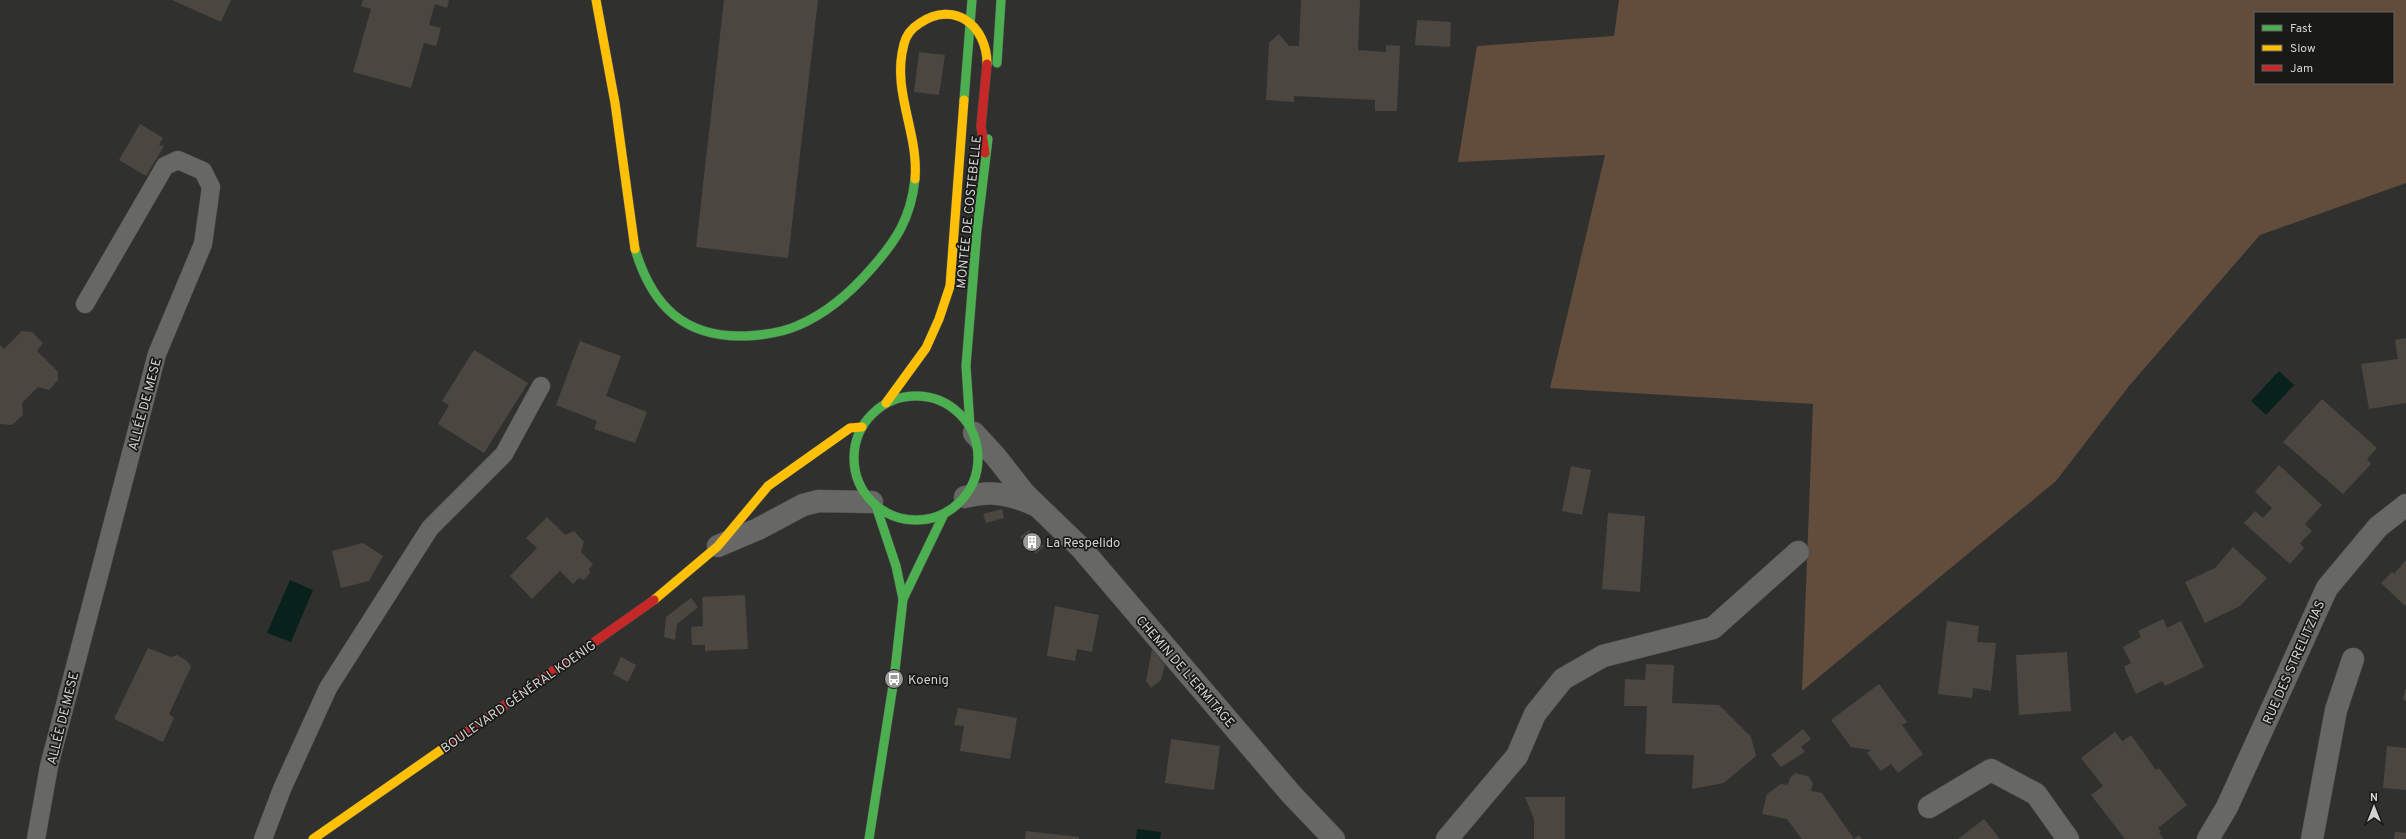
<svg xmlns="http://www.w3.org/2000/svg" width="2406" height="839" font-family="Overpass,sans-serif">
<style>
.green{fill:#624d3d;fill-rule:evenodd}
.water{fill:#09211b}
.building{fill:#4b4740}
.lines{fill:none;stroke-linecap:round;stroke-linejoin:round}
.lane-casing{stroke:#4d4d4c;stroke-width:19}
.street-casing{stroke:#4d4d4c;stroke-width:23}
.fast-casing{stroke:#4d4d4c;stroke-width:10}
.slow-casing{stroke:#4d4d4c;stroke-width:10}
.jam-casing{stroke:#4d4d4c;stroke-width:10}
.lane{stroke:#676866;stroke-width:18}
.street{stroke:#676866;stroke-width:22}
.fast{stroke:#4caf50;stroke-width:9}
.slow{stroke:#ffc107;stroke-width:9}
.jam{stroke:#c62828;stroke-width:9}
.labels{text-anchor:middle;stroke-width:3.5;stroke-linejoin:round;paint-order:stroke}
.street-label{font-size:13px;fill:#d2d2d0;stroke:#191918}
.poi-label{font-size:13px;fill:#d2d2d0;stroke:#191918;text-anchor:start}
</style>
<rect width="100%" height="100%" fill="#30302f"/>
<path class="green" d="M1619,0H2406V183L2260,235L2129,386L2056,481L1802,691L1813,404L1550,388L1605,155L1458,162L1477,46L1614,36ZM2255,13H2393V83H2255Z"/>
<g class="water">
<path d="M2279,371L2294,385L2266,415L2251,401Z"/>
<path d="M290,580L313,590L291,642L267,633Z"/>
<path d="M1137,829L1161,832L1160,839H1136Z"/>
</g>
<g class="building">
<path d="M172,0H231L221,22Z"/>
<path d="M363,0H449L447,8L435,4L429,25L441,28L436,46L424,43L411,88L353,72L371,9L361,6Z"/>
<path d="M724,0H818L788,258L696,247Z"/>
<path d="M1301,0H1360L1358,50L1386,52V45L1400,46L1397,111H1375V100L1294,96V102L1266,100L1269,43L1279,34L1289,46H1299Z"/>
<path d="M1417,20L1451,22L1450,47L1415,45Z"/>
<path d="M919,52L945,55L939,95L914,92Z"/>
<path d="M140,124L163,138L159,145L164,146L146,176L119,160Z"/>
<path d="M22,331L32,332L43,343L37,351L58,372V380L49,390L38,387L22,403L23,415L12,425L0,424V345L4,349Z"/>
<path d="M2406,338V403L2369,409L2361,364L2398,359L2395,340Z"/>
<path d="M580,341L621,356L606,396L647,412L635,443L594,429L597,421L556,405Z"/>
<path d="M474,350L528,383L484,453L438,424L449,405L442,401Z"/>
<path d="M2322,399L2377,448L2367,459L2371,464L2343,494L2283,442Z"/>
<path d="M2279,465L2322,505L2305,524L2312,531L2300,543L2304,548L2290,564L2244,523L2255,511L2263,518L2272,508L2255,492Z"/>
<path d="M1571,466L1591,470L1582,515L1562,511Z"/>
<path d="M1002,509L1004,518L986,523L983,514Z"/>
<path d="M1608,513L1645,516L1640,592L1602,589Z"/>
<path d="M547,517L565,535L574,531L584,542L581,552L593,564L589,569L590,573L584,580L579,578L573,584L560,571L532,599L510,576L537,548L526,538Z"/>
<path d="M1029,530L1044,546L1036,554L1020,537Z"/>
<path d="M363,543L383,556L369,581L341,588L332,551Z"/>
<path d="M2233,547L2267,578L2240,606L2205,623L2185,582L2215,568Z"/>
<path d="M2406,560V605L2405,606L2381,583L2392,572L2394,574Z"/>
<path d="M745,595L748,649L705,651V645H692L691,627L703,626L702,597Z"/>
<path d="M691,598L698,607L677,624L675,640L664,637L666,617Z"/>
<path d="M1055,606L1099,615L1092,652L1077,649L1075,661L1047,656Z"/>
<path d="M2163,619L2167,628L2181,621L2204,667L2165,686L2162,681L2136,694L2125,670V666L2131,663L2123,647L2141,637L2138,631Z"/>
<path d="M1947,621L1979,626L1977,642L1996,643L1991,691L1973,688L1972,698L1938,694Z"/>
<path d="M148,648L171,657L177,655L187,661L191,667L169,714L174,718L163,742L114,719Z"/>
<path d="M1152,649L1165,665L1161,680L1151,688L1146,681Z"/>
<path d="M2067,652L2071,711L2019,715L2016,655Z"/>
<path d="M621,657L636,665L628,682L613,674Z"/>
<path d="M1646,664L1674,665L1672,703L1719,705L1751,737L1756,756L1724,783L1692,789L1694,755L1645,754L1647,706H1624L1625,679L1645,680Z"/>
<path d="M1879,684L1907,722L1902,725L1923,754L1898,773L1891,764L1881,771L1867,753L1871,750L1851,747L1831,720Z"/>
<path d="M2405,689H2406V701L2403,700Z"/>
<path d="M958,708L1017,718L1010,759L960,751L964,726L954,725Z"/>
<path d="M1803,729L1811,739L1801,747L1805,752L1781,767L1771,755Z"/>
<path d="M2115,732L2128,748L2123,741L2131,735L2156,770L2159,768L2187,805L2158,828L2161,832L2159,833L2164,839H2125L2091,795L2103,786L2081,758Z"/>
<path d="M1171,739L1220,746L1214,790L1165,783Z"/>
<path d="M2387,746L2406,748V790L2383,788Z"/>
<path d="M1795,773L1808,776L1813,783L1811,791L1822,793L1854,839L1859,835L1862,839H1802L1787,819L1762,814L1767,794L1781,784L1788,785L1790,778Z"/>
<path d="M1525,797H1565V839H1534V819Z"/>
<path d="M1984,819L2000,839H1958Z"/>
<path d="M1026,831L1079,837V839H1025Z"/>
<path d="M2395,832L2406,833V839H2394Z"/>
</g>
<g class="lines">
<defs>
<g id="lane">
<path d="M36,839L49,766L157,354L203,244L211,187L203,171L178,160L165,166L85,304"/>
<path d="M263,839L282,789L328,688L430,528L504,454L541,386"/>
</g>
<g id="street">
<path d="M974,433L996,457L1025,494L1081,548L1291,794L1334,839"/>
<path d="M965,497C991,490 1011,494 1035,505"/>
<path d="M718,546L758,529L803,505L819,501L872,502"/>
<path d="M1929,807L1991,770L2036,794L2068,839"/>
<path d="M1447,839L1517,756L1535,714L1563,679L1603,656L1713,628L1798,552"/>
<path d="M2208,839L2227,807L2327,588L2378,527L2406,505"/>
<path d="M2312,839L2336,710L2353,659"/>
</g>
<g id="fast">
<path d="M997,63L1001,0"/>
<path d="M964,100L972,0"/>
<path d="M635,249C652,306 684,338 746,336C764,335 782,333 799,325C827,313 851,292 871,269C896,241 911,218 915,179"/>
<circle cx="916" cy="458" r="62"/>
<path d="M970,426L966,366L977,230L988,139"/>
<path d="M876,506L896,566L903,599"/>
<path d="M869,839L894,679L903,599L944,514"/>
</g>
<g id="slow">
<path d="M596,0L615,103L635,249"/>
<path d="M915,179C919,132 891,91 904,44C906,35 912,28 920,23C955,0 987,26 987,64"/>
<path d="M886,403L926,348L939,319L950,286L964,100"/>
<path d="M654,600L718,546L768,486L850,428L862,427"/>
<path d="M313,839L451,743"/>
</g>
<g id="jam">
<path d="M985,153L981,126L987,64"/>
<path d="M451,743L654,600"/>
</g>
</defs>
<use href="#lane" class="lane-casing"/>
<use href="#street" class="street-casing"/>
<use href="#fast" class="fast-casing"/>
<use href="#slow" class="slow-casing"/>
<use href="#jam" class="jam-casing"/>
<use href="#lane" class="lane"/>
<use href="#street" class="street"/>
<use href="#fast" class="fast"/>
<use href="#slow" class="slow"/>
<use href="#jam" class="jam"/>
</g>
<defs>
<symbol id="building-disc" viewBox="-11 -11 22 22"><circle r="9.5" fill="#999998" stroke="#191918"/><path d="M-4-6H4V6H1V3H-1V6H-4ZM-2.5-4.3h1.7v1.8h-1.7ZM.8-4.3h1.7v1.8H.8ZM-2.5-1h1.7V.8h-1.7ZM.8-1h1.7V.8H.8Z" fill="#fff"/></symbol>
<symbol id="bus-disc" viewBox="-11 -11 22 22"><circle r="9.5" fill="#999998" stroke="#191918"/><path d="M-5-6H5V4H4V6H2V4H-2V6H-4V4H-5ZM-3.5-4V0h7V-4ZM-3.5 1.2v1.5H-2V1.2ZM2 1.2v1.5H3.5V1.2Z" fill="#fff"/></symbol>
</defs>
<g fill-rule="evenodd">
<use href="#building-disc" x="1021" y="531" width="22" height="22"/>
<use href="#bus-disc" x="883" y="668" width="22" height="22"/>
</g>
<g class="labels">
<g class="street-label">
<text transform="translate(968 212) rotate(-84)" y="5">MONTÉE DE COSTEBELLE</text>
<text transform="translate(144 404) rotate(-75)" y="5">ALLÉE DE MESE</text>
<text transform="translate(2293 662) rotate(-66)" y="5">RUE DES STRELITZIAS</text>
<text transform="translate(1186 671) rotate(49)" y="5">CHEMIN DE L'ERMITAGE</text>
<text transform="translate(518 696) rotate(-35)" y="5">BOULEVARD GÉNÉRAL KOENIG</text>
<text transform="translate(62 718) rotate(-76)" y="5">ALLÉE DE MESE</text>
</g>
<g class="poi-label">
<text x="1046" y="547">La Respelido</text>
<text x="908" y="684">Koenig</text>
</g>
</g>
<rect x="2254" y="12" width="140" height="72" fill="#191918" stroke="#636362"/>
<rect x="2262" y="25" width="20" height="6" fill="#4caf50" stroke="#636362"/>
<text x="2290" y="32" font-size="12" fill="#d2d2d0">Fast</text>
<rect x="2262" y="45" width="20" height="6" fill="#ffc107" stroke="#636362"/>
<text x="2290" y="52" font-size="12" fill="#d2d2d0">Slow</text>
<rect x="2262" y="65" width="20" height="6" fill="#c62828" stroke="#636362"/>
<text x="2290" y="72" font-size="12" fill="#d2d2d0">Jam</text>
<g transform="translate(2374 807)" stroke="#191918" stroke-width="3" paint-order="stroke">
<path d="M0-3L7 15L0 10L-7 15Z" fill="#d2d2d0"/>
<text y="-6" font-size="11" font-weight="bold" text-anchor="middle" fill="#d2d2d0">N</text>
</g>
</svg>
